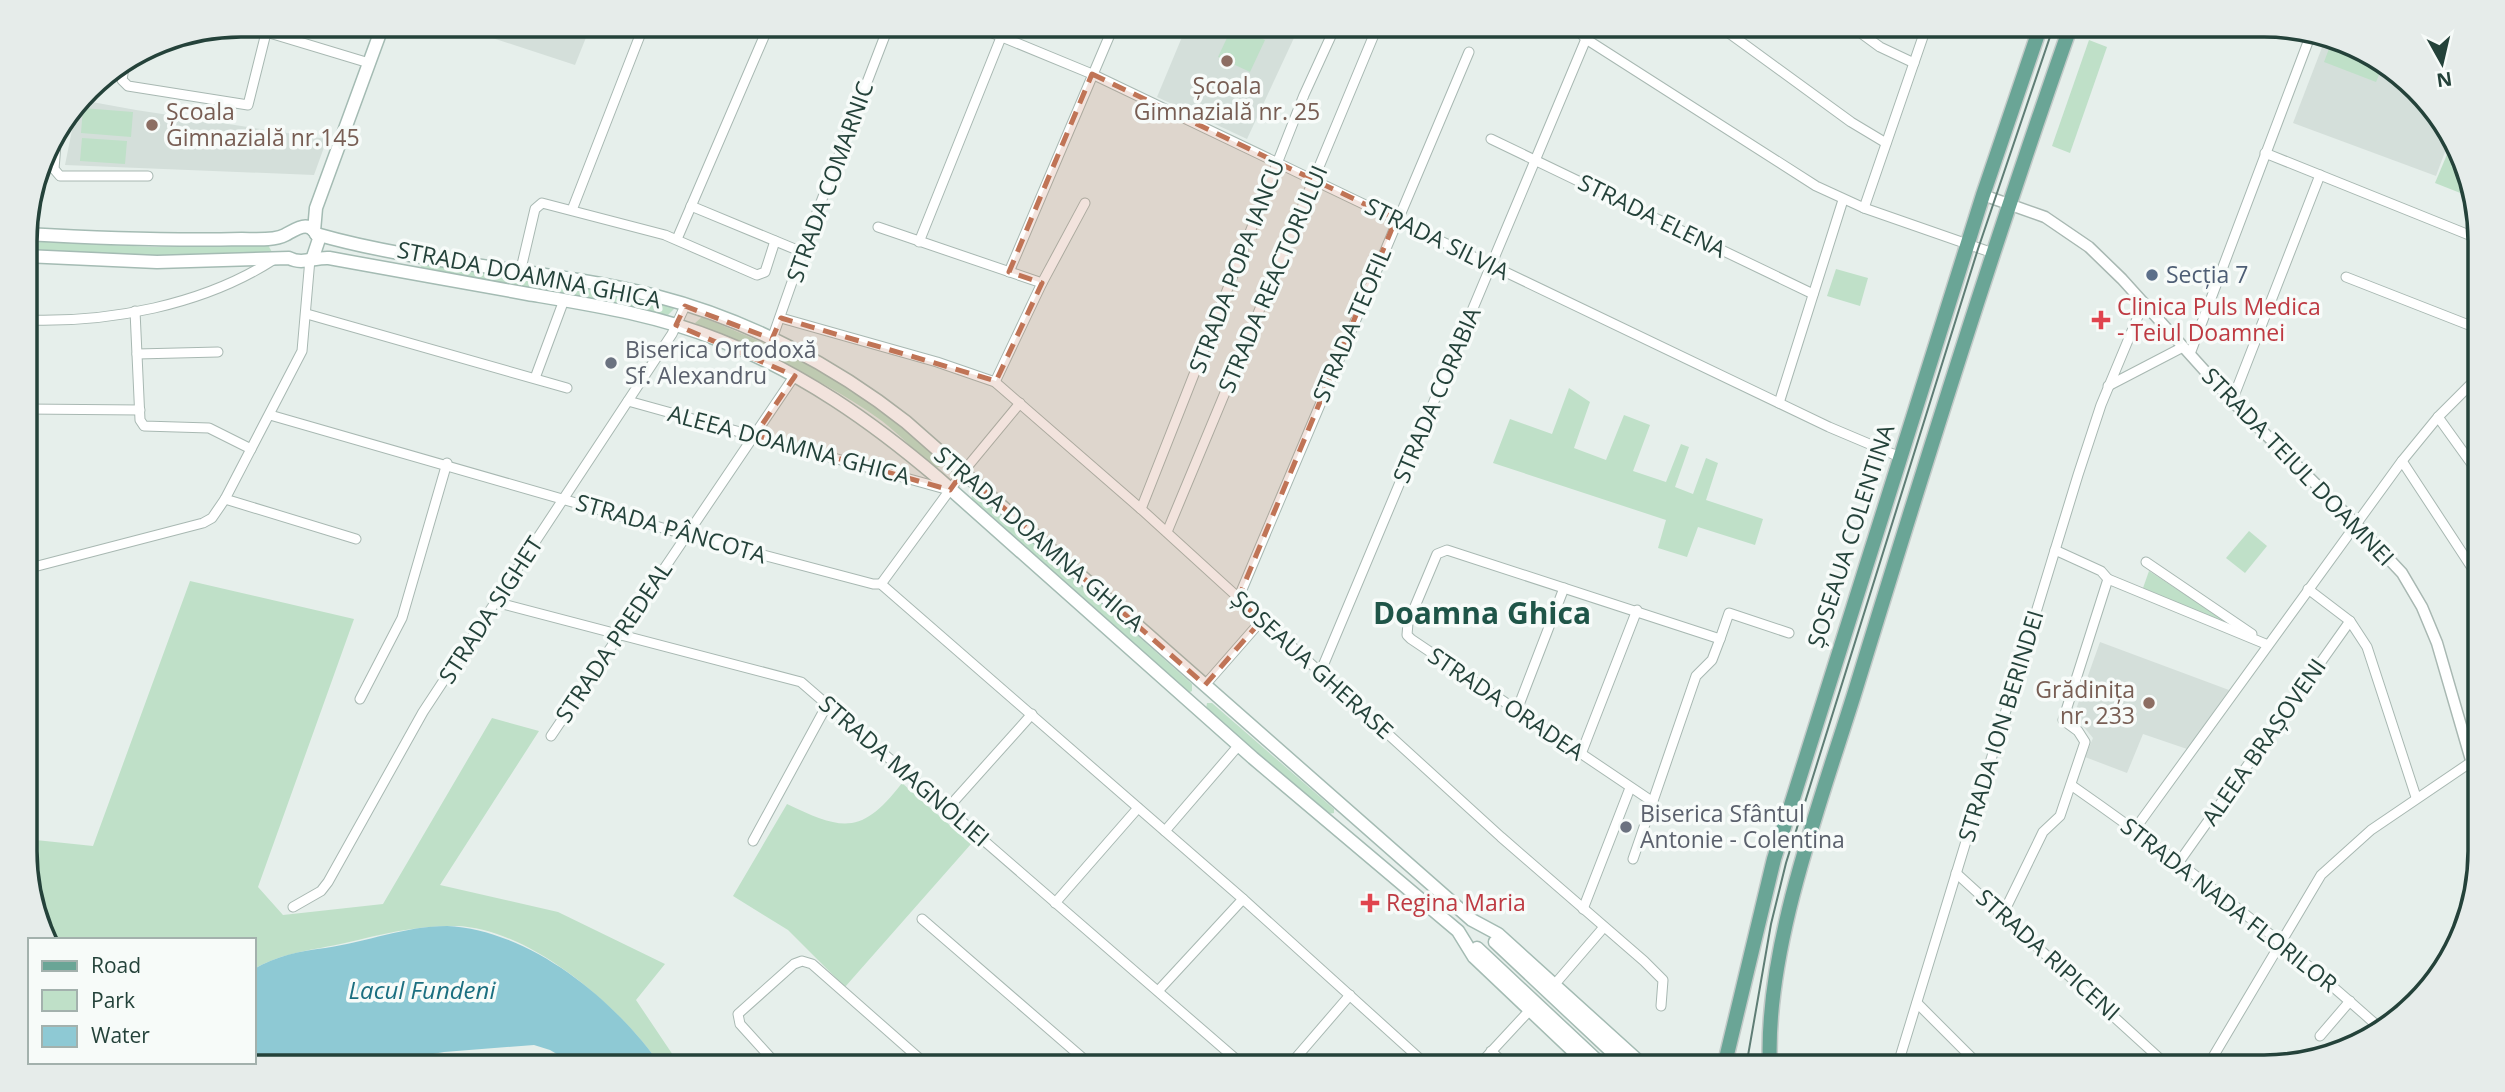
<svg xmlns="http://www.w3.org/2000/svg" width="2505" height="1092" font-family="'Open Sans',sans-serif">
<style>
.built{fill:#d4dfda}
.green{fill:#bfe0c8}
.water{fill:#8ec9d4}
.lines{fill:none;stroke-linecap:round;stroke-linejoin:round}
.minor-casing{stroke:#a8b8b2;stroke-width:11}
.tertiary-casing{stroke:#a8b8b2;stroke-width:13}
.secondary-casing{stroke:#a4bbb3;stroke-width:15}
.primary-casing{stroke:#c2cac8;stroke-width:17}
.minor{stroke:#fff;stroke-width:9}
.tertiary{stroke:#fff;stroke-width:10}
.secondary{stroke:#fff;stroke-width:12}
.primary{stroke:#6aa596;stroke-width:14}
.tram{stroke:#5f7d75;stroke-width:2}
.marked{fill:#c07456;fill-opacity:0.2;stroke:#c07456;stroke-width:5;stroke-dasharray:14 9;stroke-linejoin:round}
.education-dot{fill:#8d6e63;stroke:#f7fbf9;stroke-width:2.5}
.service-dot{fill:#5c6f8a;stroke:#f7fbf9;stroke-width:2.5}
.health-dot{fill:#e0444e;stroke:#f7fbf9;stroke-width:2.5}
.worship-dot{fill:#6b7280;stroke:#f7fbf9;stroke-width:2.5}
.labels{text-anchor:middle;stroke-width:7;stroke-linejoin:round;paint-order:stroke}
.education-label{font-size:23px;fill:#785e54;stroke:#f7fbf9}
.street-label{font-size:23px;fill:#24423a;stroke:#f7fbf9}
.service-label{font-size:23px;fill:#4e5e75;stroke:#f7fbf9;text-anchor:start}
.health-label{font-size:23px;fill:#be3a42;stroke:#f7fbf9;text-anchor:start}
.worship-label{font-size:23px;fill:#5b616d;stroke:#f7fbf9;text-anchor:start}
.water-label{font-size:24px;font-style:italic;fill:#1c6f80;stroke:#f7fbf9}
.district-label{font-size:30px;font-weight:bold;fill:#1f5548;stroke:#f7fbf9}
.rim{fill:none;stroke:#24423a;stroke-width:3.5}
</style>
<rect width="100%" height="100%" fill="#e6efeb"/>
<g class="built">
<path d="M470,25H591L575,65L468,30Z"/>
<path d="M1187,25H1300L1247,139L1157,97Z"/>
<path d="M2326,37L2347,41L2436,109L2449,141L2436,176L2293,123Z"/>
<path d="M81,100L136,110L327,139L314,175L65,165L77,105Z"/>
<path d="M2100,642L2229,690L2187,749L2143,734L2127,773L2085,757L2093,738L2074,715Z"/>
</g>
<g class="green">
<path d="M1233,25L1265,40L1250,72L1218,57Z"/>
<path d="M2333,38L2347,41L2382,68L2376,82L2324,62Z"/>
<path d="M2089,40L2107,47L2070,153L2052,146Z"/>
<path d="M83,108L133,112L131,137L81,133Z"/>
<path d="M82,138L127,141L125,164L80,161Z"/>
<path d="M2451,145L2473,198L2435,183Z"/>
<path d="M25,241L155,247L268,245L272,252L147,257L25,250Z"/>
<path d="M424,261L647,299L672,306L674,309L668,315L422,271L420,263Z"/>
<path d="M1836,269L1868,278L1860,306L1827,296Z"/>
<path d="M702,317C779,348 853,383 917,438C925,446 939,454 943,465L934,469C917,453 900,435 882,421C826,381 763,352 699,326L695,323Z"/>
<path d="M1569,388L1590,402L1574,448L1606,460L1624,415L1650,425L1633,471L1666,482L1681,444L1689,447L1675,487L1693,494L1706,458L1718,463L1706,500L1763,519L1755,545L1698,527L1687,557L1658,548L1666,520L1493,463L1510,419L1552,434Z"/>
<path d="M972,494H978L1192,684V691L1188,693L971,502Z"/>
<path d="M2249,531L2267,546L2245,573L2226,558Z"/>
<path d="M2149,571L2240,630L2143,588Z"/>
<path d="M190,581L354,619L258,887L283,915L383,904L492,718L539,731L440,885L558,912L665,964L636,1000L681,1067H662C622,1009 531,928 456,926C418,925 382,934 345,943C314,950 283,952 254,969V940H51L26,880V839L93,846Z"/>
<path d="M1207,703H1212L1334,809V813L1328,814L1206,709Z"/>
<path d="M902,783L971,844L845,987L788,930L733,896L787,804C843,831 862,835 902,783Z"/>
</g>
<path class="water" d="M447,926C531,930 616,1001 662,1067H579L550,1050L534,1045L444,1052L361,1067H240L214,1062H254V969C276,956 300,951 325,948C367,942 405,926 447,926Z"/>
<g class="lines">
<defs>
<g id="minor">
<path d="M243,25L369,63"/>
<path d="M973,25L1092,74L1829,427L1900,457"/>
<path d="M1573,25L1586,39L1816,186L1864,208L1993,253"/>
<path d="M1718,25L1851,122L1886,143"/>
<path d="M1850,25L1880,47L1914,63"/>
<path d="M125,61L122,80L128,86L248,105L268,25"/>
<path d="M57,132L54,169L60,176H148"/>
<path d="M1491,139L1813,294"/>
<path d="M2265,153L2479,239"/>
<path d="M691,206L802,252"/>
<path d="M1864,208L1927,25"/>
<path d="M572,210L644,25"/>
<path d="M878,227L1042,283"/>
<path d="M677,239L769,25"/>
<path d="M919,242L1006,25"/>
<path d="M1009,272L1114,25"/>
<path d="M520,273L535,209L542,203L665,235L757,275L765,272L775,241"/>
<path d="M2346,277L2479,329"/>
<path d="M135,311L140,420L144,426L209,428L251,449"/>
<path d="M307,314L567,388"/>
<path d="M781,318L937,362L995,382L1141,509L1501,837L1644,961L1663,980L1661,1006"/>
<path d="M25,320C109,323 203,305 273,260"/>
<path d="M772,339L811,228L889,25"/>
<path d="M137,354L218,352"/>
<path d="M2190,354L2311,34"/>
<path d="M535,378L564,300"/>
<path d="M995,382L1042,283L1085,203"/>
<path d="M2108,386L2183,347"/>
<path d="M628,401L949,490"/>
<path d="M2232,401L2320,175"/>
<path d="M1779,403L1843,200"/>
<path d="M25,409L140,410"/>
<path d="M270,415L687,535L873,584H881L1243,899L1429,1067"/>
<path d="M2438,417L2479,474"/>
<path d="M2402,461L2480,580"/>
<path d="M225,499L356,539"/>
<path d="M1141,509L1304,95L1336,25"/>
<path d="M1167,532L1378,25"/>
<path d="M2146,562L2252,634"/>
<path d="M26,569L203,523L212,518L225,499L302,351L310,259"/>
<path d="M2108,579L2268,645"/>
<path d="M881,584L963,472L1020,403"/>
<path d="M2308,589L2350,621L2367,647L2416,797"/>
<path d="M1238,599L1469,52"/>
<path d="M495,602L801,682L1245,1067"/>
<path d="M1320,673L1586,39"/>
<path d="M1205,685L1261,621"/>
<path d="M360,699L402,618L447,463"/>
<path d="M1517,710L1564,588"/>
<path d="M551,736L795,375"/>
<path d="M1581,754L1637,610"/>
<path d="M2071,785C2180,861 2285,942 2383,1031"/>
<path d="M1653,802L1411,639L1407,635L1408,623L1437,554L1447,550L1720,639L1729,613L1789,633"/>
<path d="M947,809L1032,714"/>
<path d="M2135,829L2402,461L2438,417L2479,376"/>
<path d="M1165,831L1239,745"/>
<path d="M753,841L827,705"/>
<path d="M1633,859L1696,676L1712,660L1720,639"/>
<path d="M2179,862L2350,621"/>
<path d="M1956,873L2169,1067"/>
<path d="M1055,903L1138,808"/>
<path d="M293,907L321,891L328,882L423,712L672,334L685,306"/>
<path d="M1583,909L1630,788"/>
<path d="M2003,914L2043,832L2060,816L2085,742L2078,731L2063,720L2108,579L2101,571L2055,550"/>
<path d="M922,919L1093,1067"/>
<path d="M1555,984L1604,927"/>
<path d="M1158,991L1243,899"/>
<path d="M1917,1003L1981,1067"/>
<path d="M2320,1036L2350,1001"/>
<path d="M1491,1051L1508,1067"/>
<path d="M779,1067L740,1024L738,1014L794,964L802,961L812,964L929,1067"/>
<path d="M1288,1067L1350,995"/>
<path d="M1477,1067L1529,1011"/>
<path d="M1897,1067L2078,475L2101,405L2144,302"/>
<path d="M2207,1067L2321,875L2371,830L2480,756"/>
</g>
<path id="tertiary" d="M1983,195L2045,217L2089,247L2122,279L2232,401L2356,524L2402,573L2422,607L2437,643L2480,791"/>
<g id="secondary">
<path d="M314,231L316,208L383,25"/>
<path d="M25,234C97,238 169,241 242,239C254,239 274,241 285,235C298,228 310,218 319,239L313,257"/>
<path d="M316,234C427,266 545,268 656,296C746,319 834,365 906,422L1472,920L1498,934L1645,1067"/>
<path d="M25,256L157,262L289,258C302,265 315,257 329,258C395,270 462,282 528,294C593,305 658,315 719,340C801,372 871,421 938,478L1253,758L1458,931L1474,957L1590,1067"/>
<path d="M1495,942L1628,1067"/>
<path d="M1477,948L1604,1067"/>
</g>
<g id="primary">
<path d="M1724,1067L1774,859L1983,195L2041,25"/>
<path d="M1770,1067C1764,948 1822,799 1857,685C1925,464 1994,243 2071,25"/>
</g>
</defs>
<use href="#minor" class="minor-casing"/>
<use href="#tertiary" class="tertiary-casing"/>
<use href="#secondary" class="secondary-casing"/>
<use href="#primary" class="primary-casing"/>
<use href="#minor" class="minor"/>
<use href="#tertiary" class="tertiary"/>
<use href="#secondary" class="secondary"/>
<use href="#primary" class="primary"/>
<path class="tram" d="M1746,1067L1771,924L1786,863L1978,249L2054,25"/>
</g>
<path class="marked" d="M1092,74L1396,219L1238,599L1261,621L1205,685L963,472L950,490L755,435L795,376L676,325L685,306L772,339L781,318L996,381L1042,283L1009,272Z"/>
<g class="education-dot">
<circle cx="1227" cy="61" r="7"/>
<circle cx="152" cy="125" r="7"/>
<circle cx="2149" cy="703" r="7"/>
</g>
<circle class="service-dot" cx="2152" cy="275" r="7"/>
<g class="health-dot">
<path d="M2097.5 309.5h7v7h7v7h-7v7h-7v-7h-7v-7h7z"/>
<path d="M1366.5 892.5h7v7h7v7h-7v7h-7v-7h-7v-7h7z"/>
</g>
<g class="worship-dot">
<circle cx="611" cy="363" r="7"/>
<circle cx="1626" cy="827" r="7"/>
</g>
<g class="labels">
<g class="education-label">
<text x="1227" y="94">Școala<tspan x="1227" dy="26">Gimnazială nr. 25</tspan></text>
<text x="166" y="120" text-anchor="start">Școala<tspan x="166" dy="26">Gimnazială nr.145</tspan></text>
<text x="2135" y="698" text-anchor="end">Grădinița<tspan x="2135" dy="26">nr. 233</tspan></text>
</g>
<g class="street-label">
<text transform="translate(830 182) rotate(-70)" y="8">STRADA COMARNIC</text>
<text transform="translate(1652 216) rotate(26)" y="8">STRADA ELENA</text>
<text transform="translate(1437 239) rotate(26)" y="8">STRADA SILVIA</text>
<text transform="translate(1237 266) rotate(-69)" y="8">STRADA POPA IANCU</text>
<text transform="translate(529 275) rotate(11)" y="8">STRADA DOAMNA GHICA</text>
<text transform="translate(1273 279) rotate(-67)" y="8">STRADA REACTORULUI</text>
<text transform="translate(1352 325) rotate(-67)" y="8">STRADA TEOFIL</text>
<text transform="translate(1437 395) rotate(-67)" y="8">STRADA CORABIA</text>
<text transform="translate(789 445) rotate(15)" y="8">ALEEA DOAMNA GHICA</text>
<text transform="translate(2298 467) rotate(46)" y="8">STRADA TEIUL DOAMNEI</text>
<text transform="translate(671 529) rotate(16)" y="8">STRADA PÂNCOTA</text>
<text transform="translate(1851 536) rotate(-72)" y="8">ȘOSEAUA COLENTINA</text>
<text transform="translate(1039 539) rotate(41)" y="8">STRADA DOAMNA GHICA</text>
<text transform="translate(491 610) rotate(-57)" y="8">STRADA SIGHET</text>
<text transform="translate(614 642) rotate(-56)" y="8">STRADA PREDEAL</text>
<text transform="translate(1312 665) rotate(42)" y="8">ȘOSEAUA GHERASE</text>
<text transform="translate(1506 704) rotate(34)" y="8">STRADA ORADEA</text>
<text transform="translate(2001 726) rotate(-73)" y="8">STRADA ION BERINDEI</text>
<text transform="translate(2264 742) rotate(-55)" y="8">ALEEA BRAȘOVENI</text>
<text transform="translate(904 771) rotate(41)" y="8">STRADA MAGNOLIEI</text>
<text transform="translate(2229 905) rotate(38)" y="8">STRADA NADA FLORILOR</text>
<text transform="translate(2048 955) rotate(42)" y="8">STRADA RIPICENI</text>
</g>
<g class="service-label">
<text x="2166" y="283">Secția 7</text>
</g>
<g class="health-label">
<text x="2117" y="315">Clinica Puls Medica<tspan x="2117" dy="26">- Teiul Doamnei</tspan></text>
<text x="1386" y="911">Regina Maria</text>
</g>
<g class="worship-label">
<text x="625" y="358">Biserica Ortodoxă<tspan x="625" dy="26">Sf. Alexandru</tspan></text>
<text x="1640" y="822">Biserica Sfântul<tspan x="1640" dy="26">Antonie - Colentina</tspan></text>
</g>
<g class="water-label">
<text x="422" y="999">Lacul Fundeni</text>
</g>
<g class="district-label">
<text x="1482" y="624">Doamna Ghica</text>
</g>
</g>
<path d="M0 0H2505V1092H0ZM241 37H2264A204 204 0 0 1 2468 241V851A204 204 0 0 1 2264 1055H241A204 204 0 0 1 37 851V241A204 204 0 0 1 241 37Z" fill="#e6ecea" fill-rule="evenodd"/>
<path class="rim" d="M241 37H2264A204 204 0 0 1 2468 241V851A204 204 0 0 1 2264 1055H241A204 204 0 0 1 37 851V241A204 204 0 0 1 241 37Z"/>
<rect x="28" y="938" width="228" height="126" fill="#f7fbf9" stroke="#a3b1ad" stroke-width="2"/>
<rect x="42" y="961" width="35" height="10" fill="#6aa596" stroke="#a3b1ad" stroke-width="2"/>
<text x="91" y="973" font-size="21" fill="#24423a">Road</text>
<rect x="42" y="990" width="35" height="21" fill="#bfe0c8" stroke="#a3b1ad" stroke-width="2"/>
<text x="91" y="1008" font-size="21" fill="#24423a">Park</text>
<rect x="42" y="1026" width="35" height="21" fill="#8ec9d4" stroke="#a3b1ad" stroke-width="2"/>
<text x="91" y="1043" font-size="21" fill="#24423a">Water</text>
<g transform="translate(2442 63) rotate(172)" stroke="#f7fbf9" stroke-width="5" paint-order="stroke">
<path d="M0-5L12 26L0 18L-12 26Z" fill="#24423a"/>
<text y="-10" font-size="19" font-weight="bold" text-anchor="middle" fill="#24423a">N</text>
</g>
</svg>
